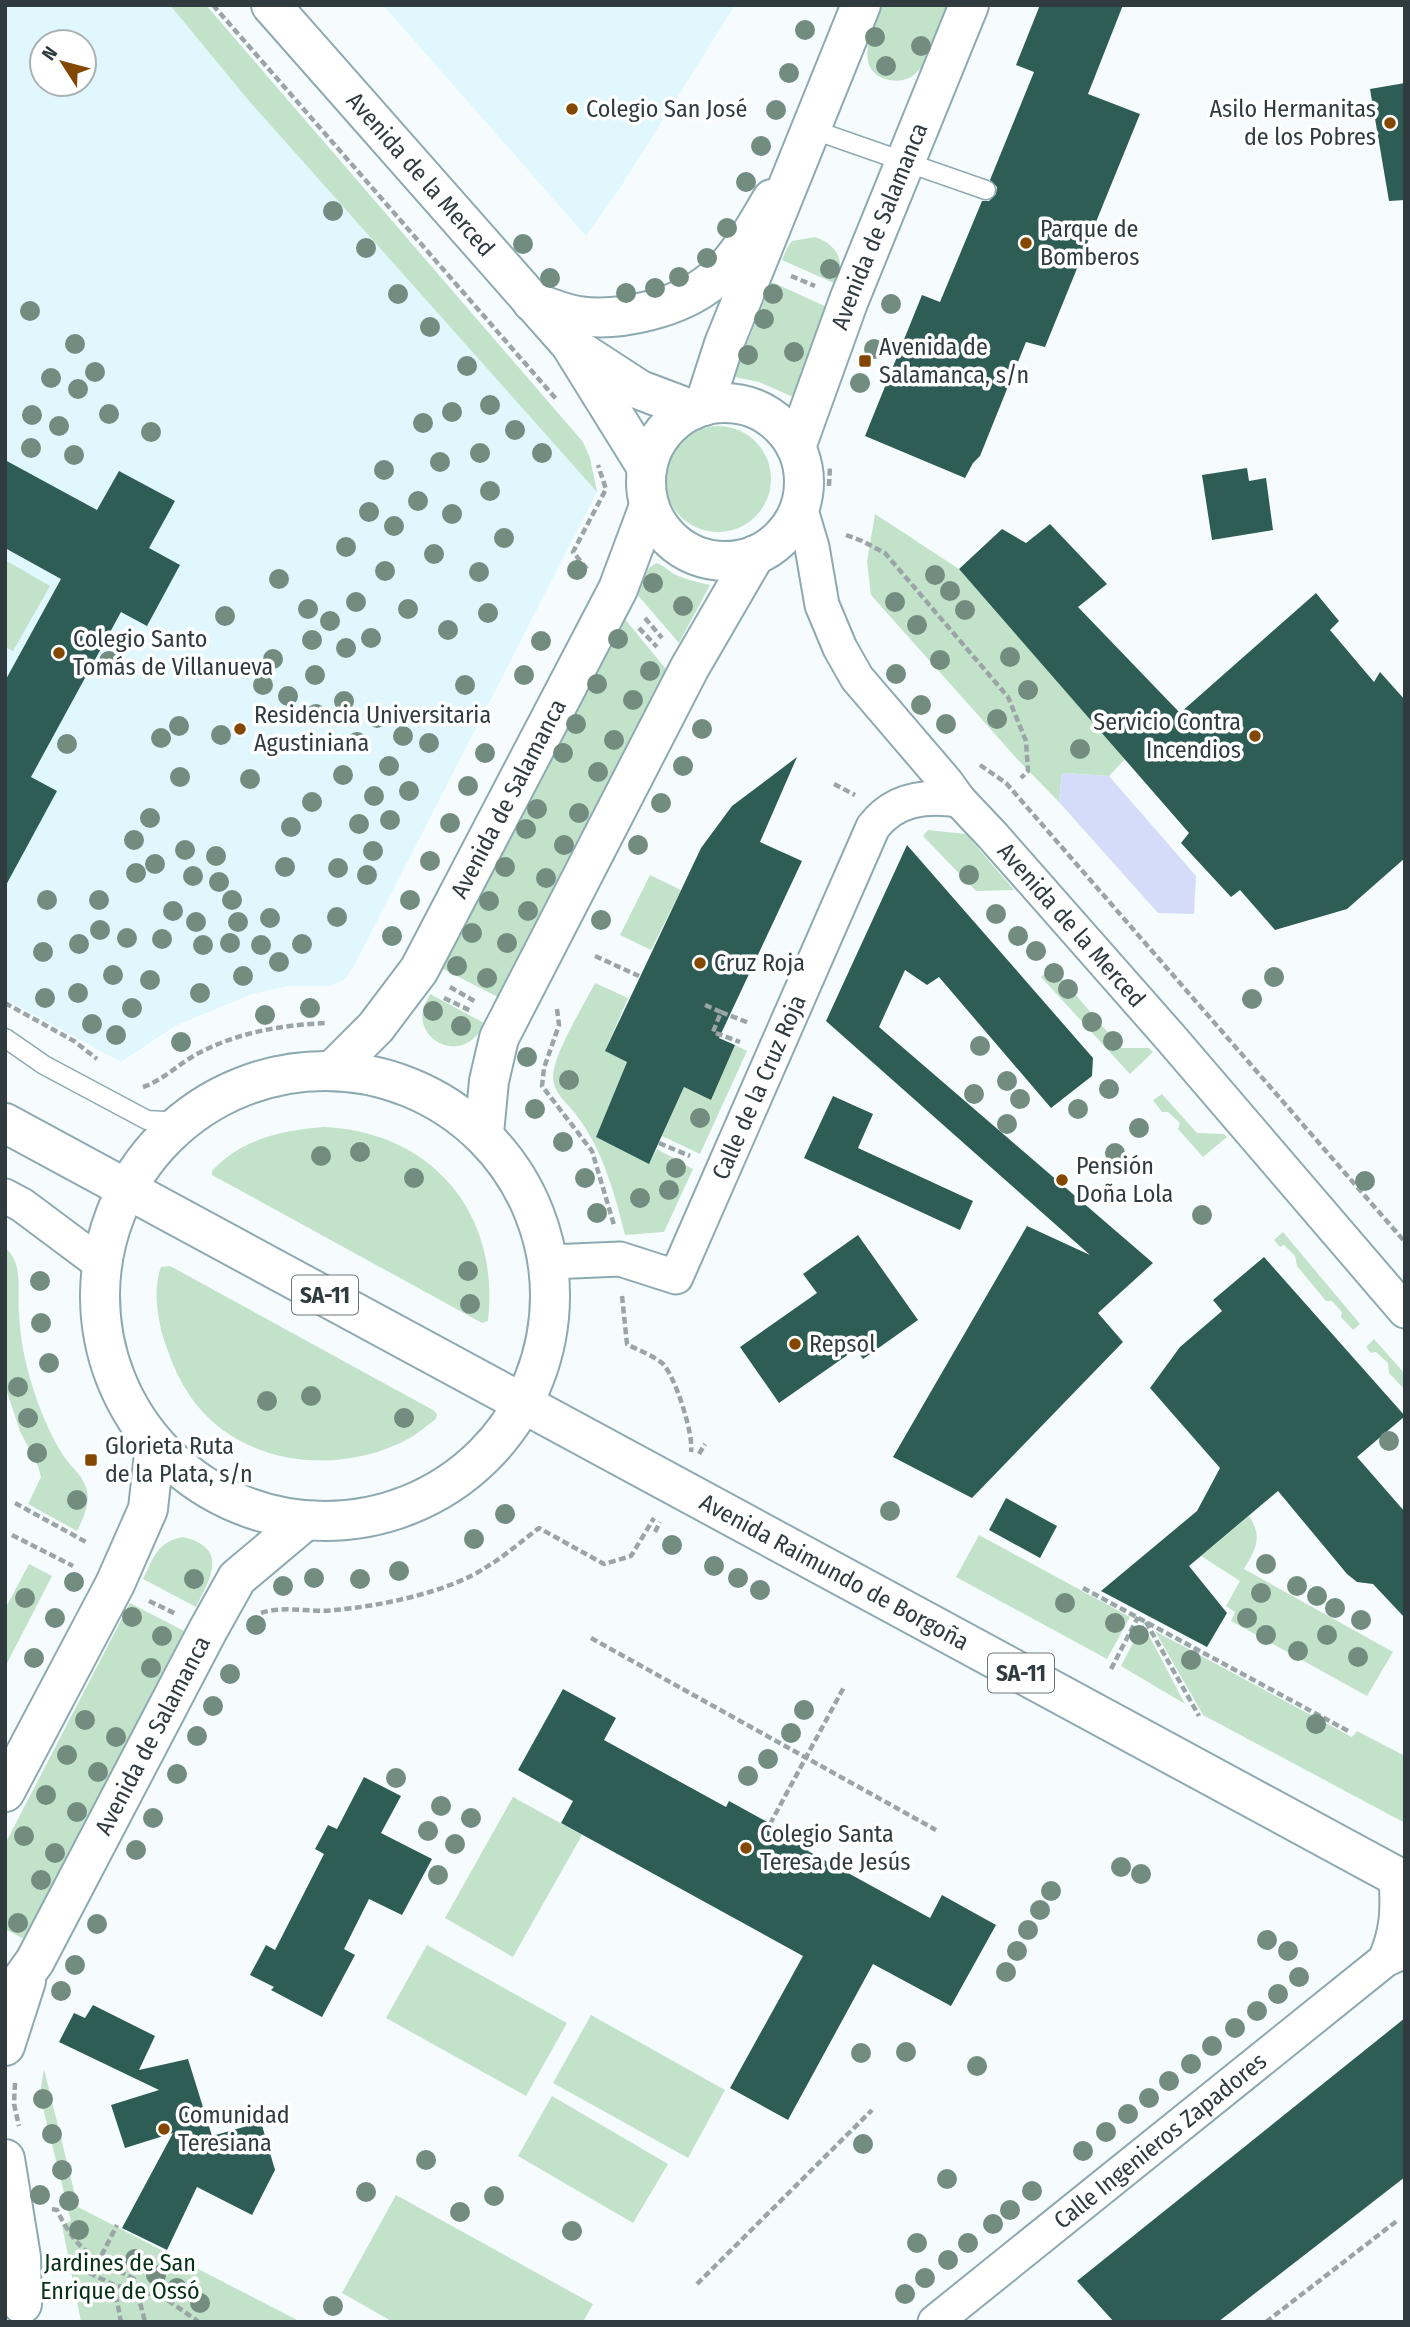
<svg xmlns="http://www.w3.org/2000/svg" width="1410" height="2327" font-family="'Fira Sans Condensed',sans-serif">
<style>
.built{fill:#e0f7fd;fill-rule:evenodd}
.green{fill:#c2e3ca}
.water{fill:#d5dcfa}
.building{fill:#2e5d56}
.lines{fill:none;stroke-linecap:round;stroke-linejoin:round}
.lane-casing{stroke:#8eaab1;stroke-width:21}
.street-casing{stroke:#8eaab1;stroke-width:37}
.secondary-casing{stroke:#8eaab1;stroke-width:42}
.primary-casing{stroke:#8eaab1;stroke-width:42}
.highway-casing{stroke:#8eaab1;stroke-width:42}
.path{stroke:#9ba4a6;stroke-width:4.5;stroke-dasharray:7 3.5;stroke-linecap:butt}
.lane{stroke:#fff;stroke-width:18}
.street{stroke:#fff;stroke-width:33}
.secondary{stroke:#fff;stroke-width:38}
.primary{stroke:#fff;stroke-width:38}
.highway{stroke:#fff;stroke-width:38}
.tree{fill:#728d7f}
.poi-dot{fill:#834700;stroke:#fff;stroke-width:2.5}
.labels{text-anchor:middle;stroke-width:7;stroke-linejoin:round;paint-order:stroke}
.shield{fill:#fff;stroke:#6d7678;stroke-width:2}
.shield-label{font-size:23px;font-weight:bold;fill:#2f3b3e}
.poi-label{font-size:24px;fill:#2f3b3e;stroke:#fff;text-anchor:start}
.street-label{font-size:24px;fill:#2f3b3e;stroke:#fff}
.park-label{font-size:24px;fill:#063218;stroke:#fff}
</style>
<rect width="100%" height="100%" fill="#f6fcfd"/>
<g class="built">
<path d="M5,5H170L249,101L597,492L354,966L344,980L329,986H288L252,994L175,1026L121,1062L5,999ZM42,42H84V84H42Z"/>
<path d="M383,5H735L622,185L586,236Z"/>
</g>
<g class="green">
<path d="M170,5H206L583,442L590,458L597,492L249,101Z"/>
<path d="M882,5H948C941,24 931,62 915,74C909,80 898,82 889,80C851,71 873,28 882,5Z"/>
<path d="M815,237C838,245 846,262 836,284L782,260L787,248L792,241Z"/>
<path d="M772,282L827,307L809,353L798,392L793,397L759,382L730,376L749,339Z"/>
<circle cx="718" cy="479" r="53"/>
<path d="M875,514L959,569L1125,759L1109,776L1062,773L1059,802L1019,761L871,595L867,562Z"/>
<path d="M5,560L50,586L13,651L5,647Z"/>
<path d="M656,563C664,565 668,571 676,575C687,580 698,582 710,585L679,643L636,593L649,568Z"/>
<path d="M624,618L666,669L498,997L443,969Z"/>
<path d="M928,830L966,834L1014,890L976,891L923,836Z"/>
<path d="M650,875L681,890L651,950L620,935Z"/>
<path d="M1052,967L1121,1048H1149L1153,1052L1130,1074L1041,977Z"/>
<path d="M595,983L628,998L605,1051L627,1062L596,1137L649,1163L657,1149L693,1169L664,1232L625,1235C615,1195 603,1150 577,1116C568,1103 553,1094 553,1076C554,1053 584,1005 595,983Z"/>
<path d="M430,994L484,1023C481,1028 479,1034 475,1037C454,1059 417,1039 423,1010C424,1005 428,999 430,994Z"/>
<path d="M735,1045L747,1051L700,1154L662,1136L684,1087L711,1100Z"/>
<path d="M1162,1094L1197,1133L1224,1134L1227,1137L1203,1157L1178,1129L1180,1123L1168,1112H1162L1153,1100Z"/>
<path d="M324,1127C433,1132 500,1214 488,1321L482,1323L212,1175V1171C240,1139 284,1130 324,1127Z"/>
<path d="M1283,1232L1360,1324L1353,1330L1341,1317L1342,1312L1332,1301H1326L1297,1266L1295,1256L1284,1245L1280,1247L1274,1240Z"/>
<path d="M5,1248C24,1262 17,1292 19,1313C20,1332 23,1353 28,1371C35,1398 48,1432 63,1455C69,1465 81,1474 85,1485C92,1500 84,1517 77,1531L28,1504L41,1477L38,1466L20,1431L5,1386Z"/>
<path d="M170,1266L433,1410L437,1414L436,1419C427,1425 419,1433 410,1438C341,1476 245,1467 195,1403C183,1387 174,1369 168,1351C158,1326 152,1291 161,1267Z"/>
<path d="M1374,1339L1405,1374V1390L1389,1373L1388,1363L1376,1352L1371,1353L1366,1347Z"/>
<path d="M1249,1516C1263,1537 1256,1549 1244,1569L1393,1652L1367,1696L1231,1621L1235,1612L1226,1606L1240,1581L1201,1556Z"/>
<path d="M979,1535L1130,1617L1107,1659L956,1577Z"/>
<path d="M183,1537C229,1548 211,1578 196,1607L143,1579C154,1557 157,1542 183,1537Z"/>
<path d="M29,1564L52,1576L5,1667V1609Z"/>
<path d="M130,1603L184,1631L24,1939L5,1929V1844Z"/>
<path d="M1143,1624L1185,1704L1121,1666Z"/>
<path d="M1155,1631L1352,1737L1357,1731L1405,1756V1823L1203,1715Z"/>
<path d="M513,1797L582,1835L513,1957L445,1918Z"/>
<path d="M427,1945L567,2023L526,2096L386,2018Z"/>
<path d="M591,2015L725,2090L688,2158L553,2083Z"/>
<path d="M44,2069L78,2207L301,2322H81L62,2225L71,2221L42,2104L40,2093Z"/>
<path d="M552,2096L668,2164L633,2223L518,2156Z"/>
<path d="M396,2195L593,2304L583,2322H393L342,2293Z"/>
</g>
<path class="water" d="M1062,773L1109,776L1196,876L1194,914L1158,913L1059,802Z"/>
<g class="building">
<path d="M1040,5H1123L1088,94L1140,114L1045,347L1026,342L980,456L973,463L965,478L865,436L922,295L940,302L982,201H989L996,194L997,187L990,180L1034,72L1016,65Z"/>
<path d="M1405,83V200L1389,201L1370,89Z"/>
<path d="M5,460L97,510L119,471L175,501L149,548L180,565L147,626L121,612L31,777L57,791L5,887V681L61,579L5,548Z"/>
<path d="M1247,468L1249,481L1266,478L1273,530L1212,540L1202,475Z"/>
<path d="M1050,524L1107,584L1078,607L1180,713L1316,593L1339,621L1330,630L1374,682L1380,672L1405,700V858L1347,909L1275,930L1240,890L1231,897L1181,843L1189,833L959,569L1002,529L1026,543Z"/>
<path d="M797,757L760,842L802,861L719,1038L735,1045L711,1100L684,1087L649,1164L596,1137L627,1062L605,1051L701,848L732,806Z"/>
<path d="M907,845L1093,1058L1092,1076L1051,1108L939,977L927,985L905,970L879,1027L1153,1263L1098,1313L1123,1342L972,1498L893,1457L1027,1226L1090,1255L826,1021Z"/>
<path d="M833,1096L873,1114L858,1148L973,1201L960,1230L804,1158Z"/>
<path d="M858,1235L918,1320L863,1359L856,1349L779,1403L740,1347L817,1293L803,1274Z"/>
<path d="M1264,1257L1405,1416L1357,1457L1405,1512V1618L1373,1584L1357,1582L1347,1574L1278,1491L1189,1566L1227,1613L1207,1647L1101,1591L1197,1511L1220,1468L1150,1388L1180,1347L1222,1311L1213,1300Z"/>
<path d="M1006,1498L1057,1526L1040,1558L989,1530Z"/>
<path d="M563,1689L616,1718L604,1740L726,1807L729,1801L811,1846L808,1851L930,1918L942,1895L996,1925L951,2006L873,1964L788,2120L730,2088L803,1956L561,1823L573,1801L518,1770Z"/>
<path d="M364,1777L401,1796L381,1833L432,1859L402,1915L369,1899L344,1949L355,1955L322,2017L271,1990L274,1987L250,1975L266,1945L275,1950L324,1854L315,1849L328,1825L337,1829Z"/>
<path d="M93,2005L155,2036L139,2070L188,2059L212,2136L261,2122L275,2170L252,2215L197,2187L167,2250L122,2228L173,2133L125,2148L111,2105L159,2090L59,2042L74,2013L85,2018Z"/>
<path d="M1405,2018V2177L1218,2322H1114L1077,2281Z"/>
</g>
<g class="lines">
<defs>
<g id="lane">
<path d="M811,129L986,190"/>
<path d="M5,1038L44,1065L147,1120L181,1122"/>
</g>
<g id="street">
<path id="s1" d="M800,507L812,547L822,605L840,648L857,678L946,782L959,800L993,836L1170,1037L1405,1311"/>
<path d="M5,1196L22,1205L101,1264"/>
<path id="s2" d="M550,1262L620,1259L676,1277L873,827C894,799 926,795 959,800"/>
<path d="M1385,1960C1398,1930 1398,1909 1396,1877"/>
<path id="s3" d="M935,2322L1385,1960L1405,1951"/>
</g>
<g id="secondary">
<path id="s4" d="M271,5L570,344L647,468"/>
<path d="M532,302C547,306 563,314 579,316C620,322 679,308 712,281C738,260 755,227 772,199"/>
<path d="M580,351L640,390L693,410"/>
</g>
<g id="primary">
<circle cx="725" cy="482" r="79"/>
<path d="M704,406L724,344L861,5"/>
<path id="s5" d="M796,447L849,300L969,5"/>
<path id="s6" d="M334,1069L376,1027L419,970L618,589L649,506"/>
<circle cx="325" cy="1296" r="225"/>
<path d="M484,1133L489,1081L499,1038L690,667L755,555"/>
<path d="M5,1792L115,1584L148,1509L155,1445"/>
<path id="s7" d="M5,2003L35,1961L208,1630L237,1578L305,1521"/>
<path d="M5,2046L26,1981"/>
<path d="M5,2159L21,2257L22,2304"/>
</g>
<g id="highway">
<path id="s8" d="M5,1123L1405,1881"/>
</g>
</defs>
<use href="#lane" class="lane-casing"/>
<use href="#street" class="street-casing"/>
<use href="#secondary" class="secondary-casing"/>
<use href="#primary" class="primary-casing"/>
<use href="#highway" class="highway-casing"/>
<g class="path">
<path d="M213,5L557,400"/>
<path d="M791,276L815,286"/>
<path d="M829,486L830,466"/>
<path d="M846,535L862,541L885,553L1008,697L1026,741L1028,771L1021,778"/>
<path d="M587,569L573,552L606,489L598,465"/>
<path d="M645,618L662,638"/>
<path d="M639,628L657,647"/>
<path d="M980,765L1006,783L1405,1242"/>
<path d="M834,784L855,795"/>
<path d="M595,956L639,976"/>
<path d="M450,987L476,1002"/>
<path d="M444,998L471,1011"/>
<path d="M5,1003L74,1041L97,1059"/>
<path d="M705,1005L721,1012L713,1032L740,1042"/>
<path d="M557,1009L559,1025L544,1068L542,1086L592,1151L614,1225"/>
<path d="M721,1012L749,1023"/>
<path d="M143,1087C162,1081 181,1062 199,1053C239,1032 282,1025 326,1023"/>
<path d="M659,1143L690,1156"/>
<path d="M622,1296L627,1344C638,1350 652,1355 662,1363C675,1375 694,1435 691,1452"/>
<path d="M699,1454L705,1444"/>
<path d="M15,1503L86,1542"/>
<path d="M655,1532L660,1522"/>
<path d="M12,1535L73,1566"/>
<path d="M1083,1588L1350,1732"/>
<path d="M149,1601L176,1614"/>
<path d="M261,1613C285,1605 310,1613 335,1610C381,1606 450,1592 488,1566C506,1555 522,1541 539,1528L604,1564L631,1556L654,1518"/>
<path d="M1146,1622L1199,1716"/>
<path d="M591,1638L936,1830"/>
<path d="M1111,1669L1138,1617"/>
<path d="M770,1824L844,1687"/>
<path d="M15,2083L14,2104L19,2126"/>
<path d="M52,2209L57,2210C78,2254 94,2257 134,2279L145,2322"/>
<path d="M61,2259L114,2285L163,2297L199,2322"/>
<path d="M92,2274L117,2225"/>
<path d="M697,2284L872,2110"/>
<path d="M114,2285L121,2322"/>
<path d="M1266,2322L1398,2220"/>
</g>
<use href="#lane" class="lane"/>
<use href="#street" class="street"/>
<use href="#secondary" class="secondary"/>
<use href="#primary" class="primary"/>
<use href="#highway" class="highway"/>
</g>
<g class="tree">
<circle cx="805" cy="30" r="10"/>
<circle cx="875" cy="37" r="10"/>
<circle cx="921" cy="46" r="10"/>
<circle cx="886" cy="66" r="10"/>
<circle cx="789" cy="73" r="10"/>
<circle cx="776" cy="110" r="10"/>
<circle cx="761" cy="146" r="10"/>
<circle cx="746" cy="182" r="10"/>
<circle cx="333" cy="211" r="10"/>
<circle cx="727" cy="228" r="10"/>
<circle cx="523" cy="244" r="10"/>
<circle cx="366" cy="248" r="10"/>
<circle cx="707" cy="258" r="10"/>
<circle cx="830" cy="269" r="10"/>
<circle cx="679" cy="277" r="10"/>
<circle cx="550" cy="278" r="10"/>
<circle cx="655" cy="288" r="10"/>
<circle cx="626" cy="293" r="10"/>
<circle cx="398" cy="294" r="10"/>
<circle cx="773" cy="294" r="10"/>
<circle cx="891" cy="304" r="10"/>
<circle cx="30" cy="311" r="10"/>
<circle cx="764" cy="319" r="10"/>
<circle cx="430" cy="327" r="10"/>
<circle cx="75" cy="344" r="10"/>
<circle cx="874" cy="349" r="10"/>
<circle cx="794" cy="352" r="10"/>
<circle cx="748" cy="355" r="10"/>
<circle cx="467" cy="366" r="10"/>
<circle cx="95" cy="372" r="10"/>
<circle cx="51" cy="378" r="10"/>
<circle cx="860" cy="383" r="10"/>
<circle cx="78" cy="389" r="10"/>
<circle cx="490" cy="405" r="10"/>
<circle cx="452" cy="412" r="10"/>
<circle cx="109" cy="414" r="10"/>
<circle cx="32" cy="415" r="10"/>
<circle cx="423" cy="423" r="10"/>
<circle cx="59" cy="426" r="10"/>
<circle cx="515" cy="430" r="10"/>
<circle cx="151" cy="432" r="10"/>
<circle cx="31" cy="448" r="10"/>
<circle cx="480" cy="453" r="10"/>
<circle cx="542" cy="453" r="10"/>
<circle cx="74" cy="455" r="10"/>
<circle cx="440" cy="462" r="10"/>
<circle cx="384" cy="470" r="10"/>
<circle cx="490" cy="491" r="10"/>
<circle cx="418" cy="501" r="10"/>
<circle cx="369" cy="512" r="10"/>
<circle cx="452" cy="514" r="10"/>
<circle cx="394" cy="526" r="10"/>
<circle cx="504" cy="538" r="10"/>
<circle cx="346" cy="547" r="10"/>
<circle cx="434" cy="554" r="10"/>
<circle cx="577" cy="570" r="10"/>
<circle cx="385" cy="571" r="10"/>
<circle cx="479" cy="572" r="10"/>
<circle cx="935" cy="575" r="10"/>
<circle cx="279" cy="579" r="10"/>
<circle cx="653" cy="583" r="10"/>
<circle cx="950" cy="591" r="10"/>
<circle cx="356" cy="602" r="10"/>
<circle cx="895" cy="602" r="10"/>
<circle cx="683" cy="606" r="10"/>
<circle cx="308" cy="609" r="10"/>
<circle cx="408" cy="609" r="10"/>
<circle cx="965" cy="610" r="10"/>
<circle cx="488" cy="613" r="10"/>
<circle cx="225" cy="616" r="10"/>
<circle cx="330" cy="621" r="10"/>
<circle cx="917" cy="625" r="10"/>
<circle cx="448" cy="630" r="10"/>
<circle cx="371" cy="638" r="10"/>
<circle cx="618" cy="639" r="10"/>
<circle cx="312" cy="640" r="10"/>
<circle cx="541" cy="641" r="10"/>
<circle cx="346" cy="648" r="10"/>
<circle cx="1010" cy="657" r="10"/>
<circle cx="273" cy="659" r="10"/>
<circle cx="940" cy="660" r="10"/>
<circle cx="109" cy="661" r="10"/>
<circle cx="182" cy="667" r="10"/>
<circle cx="650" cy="671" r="10"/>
<circle cx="896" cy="674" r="10"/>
<circle cx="315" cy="675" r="10"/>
<circle cx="524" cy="675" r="10"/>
<circle cx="597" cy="684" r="10"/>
<circle cx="263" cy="685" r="10"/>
<circle cx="465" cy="685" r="10"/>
<circle cx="1028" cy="690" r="10"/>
<circle cx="288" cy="696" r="10"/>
<circle cx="633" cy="700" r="10"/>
<circle cx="344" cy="701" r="10"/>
<circle cx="921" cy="705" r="10"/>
<circle cx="316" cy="714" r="10"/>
<circle cx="377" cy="718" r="10"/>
<circle cx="997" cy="719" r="10"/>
<circle cx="576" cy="724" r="10"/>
<circle cx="946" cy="724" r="10"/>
<circle cx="179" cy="726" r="10"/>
<circle cx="702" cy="729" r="10"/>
<circle cx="221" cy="735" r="10"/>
<circle cx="403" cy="736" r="10"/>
<circle cx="161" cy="738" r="10"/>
<circle cx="614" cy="740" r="10"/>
<circle cx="357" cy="742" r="10"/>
<circle cx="429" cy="743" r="10"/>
<circle cx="67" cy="744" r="10"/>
<circle cx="1080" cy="749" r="10"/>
<circle cx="485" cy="753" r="10"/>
<circle cx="563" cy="753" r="10"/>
<circle cx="389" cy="766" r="10"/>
<circle cx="683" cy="766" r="10"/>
<circle cx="598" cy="772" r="10"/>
<circle cx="343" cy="775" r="10"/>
<circle cx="180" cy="777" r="10"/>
<circle cx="250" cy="779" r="10"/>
<circle cx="468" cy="786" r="10"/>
<circle cx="409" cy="791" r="10"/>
<circle cx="374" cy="796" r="10"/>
<circle cx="312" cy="802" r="10"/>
<circle cx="661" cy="803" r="10"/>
<circle cx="537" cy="809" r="10"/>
<circle cx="579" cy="813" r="10"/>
<circle cx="150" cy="818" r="10"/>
<circle cx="390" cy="820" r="10"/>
<circle cx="450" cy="823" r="10"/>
<circle cx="359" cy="824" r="10"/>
<circle cx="291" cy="827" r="10"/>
<circle cx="526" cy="829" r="10"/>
<circle cx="134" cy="840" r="10"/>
<circle cx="564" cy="845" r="10"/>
<circle cx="638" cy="845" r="10"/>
<circle cx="185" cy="850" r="10"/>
<circle cx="373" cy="851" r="10"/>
<circle cx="216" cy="856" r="10"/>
<circle cx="430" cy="861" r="10"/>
<circle cx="155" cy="864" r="10"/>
<circle cx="285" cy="867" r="10"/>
<circle cx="505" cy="867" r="10"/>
<circle cx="338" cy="868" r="10"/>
<circle cx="136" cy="873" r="10"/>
<circle cx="367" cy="875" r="10"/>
<circle cx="969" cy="875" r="10"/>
<circle cx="193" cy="876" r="10"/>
<circle cx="546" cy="878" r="10"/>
<circle cx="219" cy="882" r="10"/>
<circle cx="47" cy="900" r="10"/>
<circle cx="99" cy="900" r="10"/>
<circle cx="232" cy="900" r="10"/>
<circle cx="410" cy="900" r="10"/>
<circle cx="489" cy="901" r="10"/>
<circle cx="173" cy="911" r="10"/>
<circle cx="528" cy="911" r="10"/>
<circle cx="996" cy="914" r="10"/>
<circle cx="337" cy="917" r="10"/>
<circle cx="270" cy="918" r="10"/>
<circle cx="601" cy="920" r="10"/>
<circle cx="196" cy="922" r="10"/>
<circle cx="238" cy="922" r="10"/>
<circle cx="100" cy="930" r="10"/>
<circle cx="472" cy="933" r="10"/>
<circle cx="392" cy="936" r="10"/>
<circle cx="1018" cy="936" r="10"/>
<circle cx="127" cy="938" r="10"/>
<circle cx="162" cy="939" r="10"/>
<circle cx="230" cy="943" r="10"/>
<circle cx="507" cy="943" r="10"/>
<circle cx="79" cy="944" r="10"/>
<circle cx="302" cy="944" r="10"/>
<circle cx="203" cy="945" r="10"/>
<circle cx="261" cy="945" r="10"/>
<circle cx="1036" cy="951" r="10"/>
<circle cx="43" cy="952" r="10"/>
<circle cx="279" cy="962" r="10"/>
<circle cx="457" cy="966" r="10"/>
<circle cx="1054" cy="973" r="10"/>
<circle cx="113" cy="975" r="10"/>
<circle cx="243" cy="976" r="10"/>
<circle cx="1274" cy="977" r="10"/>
<circle cx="487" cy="978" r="10"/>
<circle cx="150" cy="980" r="10"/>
<circle cx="1068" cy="989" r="10"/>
<circle cx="78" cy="993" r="10"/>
<circle cx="200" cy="993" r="10"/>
<circle cx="45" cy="998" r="10"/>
<circle cx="1252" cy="999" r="10"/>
<circle cx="132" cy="1008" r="10"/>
<circle cx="310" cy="1008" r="10"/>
<circle cx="433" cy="1011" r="10"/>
<circle cx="265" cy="1015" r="10"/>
<circle cx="1092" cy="1022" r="10"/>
<circle cx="92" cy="1024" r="10"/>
<circle cx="461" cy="1026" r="10"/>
<circle cx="116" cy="1035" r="10"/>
<circle cx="1113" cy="1041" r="10"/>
<circle cx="181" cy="1042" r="10"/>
<circle cx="980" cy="1046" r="10"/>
<circle cx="527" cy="1057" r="10"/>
<circle cx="569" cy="1080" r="10"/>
<circle cx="1007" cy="1081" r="10"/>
<circle cx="1109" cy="1089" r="10"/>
<circle cx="974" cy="1094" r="10"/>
<circle cx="1020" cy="1099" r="10"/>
<circle cx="535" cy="1109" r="10"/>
<circle cx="1078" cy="1109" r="10"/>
<circle cx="700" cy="1118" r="10"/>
<circle cx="1007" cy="1124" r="10"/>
<circle cx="1139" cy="1128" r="10"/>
<circle cx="563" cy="1142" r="10"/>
<circle cx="360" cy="1152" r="10"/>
<circle cx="1115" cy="1153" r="10"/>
<circle cx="321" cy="1156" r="10"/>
<circle cx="676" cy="1168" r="10"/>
<circle cx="414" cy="1178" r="10"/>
<circle cx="585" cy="1178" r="10"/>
<circle cx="1365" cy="1181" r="10"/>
<circle cx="669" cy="1190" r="10"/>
<circle cx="640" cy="1198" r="10"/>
<circle cx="597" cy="1213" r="10"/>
<circle cx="1202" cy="1215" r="10"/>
<circle cx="468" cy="1271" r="10"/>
<circle cx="40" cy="1281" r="10"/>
<circle cx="470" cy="1304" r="10"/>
<circle cx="41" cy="1323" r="10"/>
<circle cx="49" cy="1363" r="10"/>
<circle cx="18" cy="1387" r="10"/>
<circle cx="311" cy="1396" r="10"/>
<circle cx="267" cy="1401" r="10"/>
<circle cx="28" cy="1418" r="10"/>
<circle cx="404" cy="1418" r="10"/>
<circle cx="1389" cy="1441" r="10"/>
<circle cx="37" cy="1453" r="10"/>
<circle cx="77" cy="1500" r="10"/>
<circle cx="890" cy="1511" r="10"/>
<circle cx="505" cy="1514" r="10"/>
<circle cx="474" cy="1539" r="10"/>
<circle cx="672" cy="1545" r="10"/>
<circle cx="1266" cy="1564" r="10"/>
<circle cx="714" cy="1566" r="10"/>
<circle cx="399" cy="1571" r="10"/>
<circle cx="314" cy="1578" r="10"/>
<circle cx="738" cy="1578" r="10"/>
<circle cx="194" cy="1579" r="10"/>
<circle cx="360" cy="1579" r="10"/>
<circle cx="74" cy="1582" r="10"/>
<circle cx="283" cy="1586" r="10"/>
<circle cx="1297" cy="1586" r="10"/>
<circle cx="760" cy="1590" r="10"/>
<circle cx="1261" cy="1593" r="10"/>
<circle cx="1317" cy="1596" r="10"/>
<circle cx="25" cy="1598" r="10"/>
<circle cx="1065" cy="1603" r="10"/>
<circle cx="1335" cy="1608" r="10"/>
<circle cx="132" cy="1617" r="10"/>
<circle cx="55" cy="1618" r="10"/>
<circle cx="1247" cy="1618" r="10"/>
<circle cx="1361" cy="1620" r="10"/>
<circle cx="1115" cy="1623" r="10"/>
<circle cx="256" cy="1625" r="10"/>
<circle cx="1139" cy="1635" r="10"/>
<circle cx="1266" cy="1635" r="10"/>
<circle cx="1327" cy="1635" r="10"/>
<circle cx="162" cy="1636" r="10"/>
<circle cx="1298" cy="1651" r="10"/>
<circle cx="1358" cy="1657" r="10"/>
<circle cx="34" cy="1658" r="10"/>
<circle cx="1191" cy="1660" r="10"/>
<circle cx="151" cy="1668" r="10"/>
<circle cx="230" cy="1674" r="10"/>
<circle cx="213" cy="1706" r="10"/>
<circle cx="804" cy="1710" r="10"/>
<circle cx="85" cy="1720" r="10"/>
<circle cx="1316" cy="1724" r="10"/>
<circle cx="791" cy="1733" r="10"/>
<circle cx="197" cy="1736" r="10"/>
<circle cx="116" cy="1737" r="10"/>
<circle cx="67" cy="1755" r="10"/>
<circle cx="768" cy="1759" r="10"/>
<circle cx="98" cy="1772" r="10"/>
<circle cx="177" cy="1774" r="10"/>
<circle cx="748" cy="1776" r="10"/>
<circle cx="396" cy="1778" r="10"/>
<circle cx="46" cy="1795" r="10"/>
<circle cx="441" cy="1806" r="10"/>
<circle cx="77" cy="1812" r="10"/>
<circle cx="153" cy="1818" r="10"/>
<circle cx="471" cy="1818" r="10"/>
<circle cx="428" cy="1831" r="10"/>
<circle cx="24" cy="1836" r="10"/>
<circle cx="455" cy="1844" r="10"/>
<circle cx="136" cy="1850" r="10"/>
<circle cx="55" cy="1853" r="10"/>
<circle cx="1121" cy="1867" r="10"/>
<circle cx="1141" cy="1874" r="10"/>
<circle cx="438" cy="1875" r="10"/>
<circle cx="41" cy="1880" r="10"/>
<circle cx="1051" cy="1891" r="10"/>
<circle cx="1040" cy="1910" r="10"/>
<circle cx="18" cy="1923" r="10"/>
<circle cx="97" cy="1924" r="10"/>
<circle cx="1028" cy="1930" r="10"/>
<circle cx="1267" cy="1940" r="10"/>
<circle cx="1017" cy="1951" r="10"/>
<circle cx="1288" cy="1951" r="10"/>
<circle cx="75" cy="1965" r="10"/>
<circle cx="1006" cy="1972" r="10"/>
<circle cx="1299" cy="1977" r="10"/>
<circle cx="61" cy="1991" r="10"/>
<circle cx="1278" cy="1994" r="10"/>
<circle cx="1257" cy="2011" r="10"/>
<circle cx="1235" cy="2028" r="10"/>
<circle cx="1212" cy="2046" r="10"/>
<circle cx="906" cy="2052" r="10"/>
<circle cx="861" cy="2053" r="10"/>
<circle cx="1191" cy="2064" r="10"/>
<circle cx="977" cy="2066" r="10"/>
<circle cx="1169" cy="2081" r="10"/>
<circle cx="1149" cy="2098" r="10"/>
<circle cx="43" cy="2099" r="10"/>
<circle cx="1128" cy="2114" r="10"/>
<circle cx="1106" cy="2132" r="10"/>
<circle cx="52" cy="2134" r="10"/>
<circle cx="863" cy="2144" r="10"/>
<circle cx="1083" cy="2151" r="10"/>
<circle cx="426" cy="2160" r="10"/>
<circle cx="62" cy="2170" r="10"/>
<circle cx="947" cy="2179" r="10"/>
<circle cx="1032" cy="2191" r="10"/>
<circle cx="366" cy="2192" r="10"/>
<circle cx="40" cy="2195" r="10"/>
<circle cx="494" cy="2196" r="10"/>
<circle cx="69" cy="2201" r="10"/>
<circle cx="1010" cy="2210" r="10"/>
<circle cx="460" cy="2212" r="10"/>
<circle cx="993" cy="2224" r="10"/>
<circle cx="79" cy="2230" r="10"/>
<circle cx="572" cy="2231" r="10"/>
<circle cx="917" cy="2243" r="10"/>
<circle cx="968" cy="2243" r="10"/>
<circle cx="135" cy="2259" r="10"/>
<circle cx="948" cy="2260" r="10"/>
<circle cx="156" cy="2275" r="10"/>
<circle cx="925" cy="2278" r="10"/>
<circle cx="177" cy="2288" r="10"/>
<circle cx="905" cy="2294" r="10"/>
<circle cx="200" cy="2303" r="10"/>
<circle cx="333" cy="2306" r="10"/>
</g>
<g class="poi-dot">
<circle cx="572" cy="109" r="7"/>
<circle cx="1390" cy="123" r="7"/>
<circle cx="1026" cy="243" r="7"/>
<rect x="858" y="354" width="14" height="14" rx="3.5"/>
<circle cx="59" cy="653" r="7"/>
<circle cx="240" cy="729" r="7"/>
<circle cx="1255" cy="736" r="7"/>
<circle cx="700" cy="963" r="7"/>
<circle cx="1062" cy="1180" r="7"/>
<circle cx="795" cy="1344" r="7"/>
<rect x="84" y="1453" width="14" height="14" rx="3.5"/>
<circle cx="746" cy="1848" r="7"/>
<circle cx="164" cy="2129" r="7"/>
</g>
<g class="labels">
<g class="shield">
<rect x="292" y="1275.5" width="66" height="39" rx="5"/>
<rect x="988" y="1653.5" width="66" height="39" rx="5"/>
</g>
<g class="shield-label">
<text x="325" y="1303">SA-11</text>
<text x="1021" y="1681">SA-11</text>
</g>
<g class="poi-label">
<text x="586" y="117">Colegio San José</text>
<text x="1376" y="117" text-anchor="end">Asilo Hermanitas<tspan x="1376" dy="28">de los Pobres</tspan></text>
<text x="1040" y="237">Parque de<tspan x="1040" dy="28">Bomberos</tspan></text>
<text x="879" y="355">Avenida de<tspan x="879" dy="28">Salamanca, s/n</tspan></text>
<text x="73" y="647">Colegio Santo<tspan x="73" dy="28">Tomás de Villanueva</tspan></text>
<text x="254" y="723">Residencia Universitaria<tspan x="254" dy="28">Agustiniana</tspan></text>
<text x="1241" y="730" text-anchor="end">Servicio Contra<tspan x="1241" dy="28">Incendios</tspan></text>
<text x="714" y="971">Cruz Roja</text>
<text x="1076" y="1174">Pensión<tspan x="1076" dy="28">Doña Lola</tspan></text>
<text x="809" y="1352">Repsol</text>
<text x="105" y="1454">Glorieta Ruta<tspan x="105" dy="28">de la Plata, s/n</tspan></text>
<text x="760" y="1842">Colegio Santa<tspan x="760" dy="28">Teresa de Jesús</tspan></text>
<text x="178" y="2123">Comunidad<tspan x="178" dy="28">Teresiana</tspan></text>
</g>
<g class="street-label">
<text dy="8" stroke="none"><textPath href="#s4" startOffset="226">Avenida de la Merced</textPath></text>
<text dy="8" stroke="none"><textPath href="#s5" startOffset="236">Avenida de Salamanca</textPath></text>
<text dy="8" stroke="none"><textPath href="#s6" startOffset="324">Avenida de Salamanca</textPath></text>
<text dy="8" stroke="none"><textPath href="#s1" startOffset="509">Avenida de la Merced</textPath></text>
<text dy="8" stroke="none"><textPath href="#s2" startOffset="336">Calle de la Cruz Roja</textPath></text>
<text dy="8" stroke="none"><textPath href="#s8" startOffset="943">Avenida Raimundo de Borgoña</textPath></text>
<text dy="8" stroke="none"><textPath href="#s7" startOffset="306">Avenida de Salamanca</textPath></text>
<text dy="8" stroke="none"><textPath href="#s3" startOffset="289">Calle Ingenieros Zapadores</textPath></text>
</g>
<g class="park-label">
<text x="120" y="2271">Jardines de San<tspan x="120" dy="28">Enrique de Ossó</tspan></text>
</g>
</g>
<rect width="1410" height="2327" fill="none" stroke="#2f3b3e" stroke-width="14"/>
<g transform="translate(63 63) rotate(306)"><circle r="33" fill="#ffffff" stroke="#acb1b2" stroke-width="2"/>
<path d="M0-5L12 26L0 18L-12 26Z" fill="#834700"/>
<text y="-10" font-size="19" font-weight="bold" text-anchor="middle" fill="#2f3b3e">N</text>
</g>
</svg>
